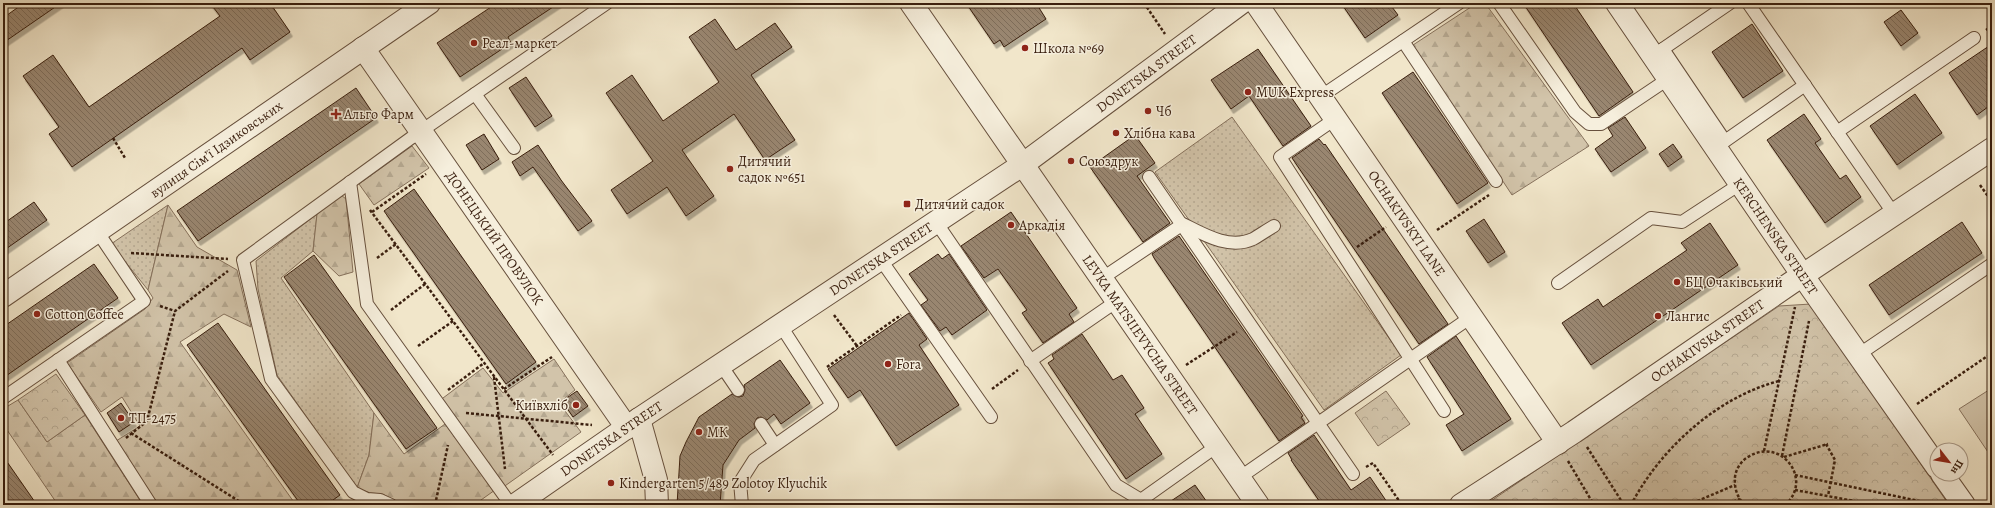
<svg xmlns="http://www.w3.org/2000/svg" width="1995" height="508" font-family="Alegreya,serif">
<style>
.grass{fill:url(#grass-dots);stroke:#86715c}
.forest{fill:url(#forest-firs);stroke:#86715c}
.park{fill:url(#park-crowns);stroke:#86715c}
.pitch{fill:#d2c4aa;stroke:#86715c}
.building{fill:url(#building-back-hatch);stroke:#391e0e;filter:url(#shadow)}
.lines{fill:none;stroke-linecap:round;stroke-linejoin:round}
.service-casing{stroke:#67503d;stroke-width:14}
.minor-casing{stroke:#67503d;stroke-width:24}
.tertiary-casing{stroke:#67503d;stroke-width:24}
.path{stroke:#391e0e;stroke-width:2.5;stroke-dasharray:3 2;stroke-linecap:butt}
.service{stroke:#f6efdd;stroke-width:12}
.minor{stroke:#f6efdd;stroke-width:22}
.tertiary{stroke:#f6efdd;stroke-width:22}
.poi-dot{fill:#8f2418;stroke:#f6efdd;stroke-width:1.5}
.labels{text-anchor:middle;stroke-width:3;stroke-linejoin:round;paint-order:stroke}
.poi-label{font-size:14px;fill:#391e0e;stroke:#f6efdd;text-anchor:start}
.street-label{font-size:14px;fill:#391e0e;stroke:#f6efdd}
</style>
<defs>
<pattern id="grass-dots" width="8" height="8" patternUnits="userSpaceOnUse"><rect width="8" height="8" fill="#d2c4aa"/><path d="M2 2h.1M6 6h.1" fill="none" stroke="#b5a891" stroke-width="1.8" stroke-linecap="round"/></pattern>
<pattern id="forest-firs" width="22" height="20" patternUnits="userSpaceOnUse"><rect width="22" height="20" fill="#d2c4aa"/><path d="M5 1l3.5 6h-7zM16 11l3.5 6h-7z" fill="#b5a891"/></pattern>
<pattern id="park-crowns" width="20" height="18" patternUnits="userSpaceOnUse"><rect width="20" height="18" fill="#d2c4aa"/><path d="M2 6a3 3 0 1 1 6 0M12 15a3 3 0 1 1 6 0" fill="none" stroke="#b5a891"/></pattern>
<pattern id="building-back-hatch" width="6" height="6" patternUnits="userSpaceOnUse"><rect width="6" height="6" fill="#998670"/><path d="M-1 5l2 2M0 0l6 6M5-1l2 2" fill="none" stroke="#7e6d5a"/></pattern>
<filter id="shadow"><feDropShadow dx="2.5" dy="4.5" stdDeviation="0" flood-color="#0004"/></filter>
</defs>
<rect width="100%" height="100%" fill="#f1e6ca"/>
<filter id="stains"><feTurbulence type="fractalNoise" baseFrequency=".005" numOctaves="4"/><feColorMatrix values="0 0 0 0 .2 0 0 0 0 .09 0 0 0 0 .02 0 0 0 .5 -.17"/></filter>
<radialGradient id="worn" r=".72"><stop offset=".6" stop-color="#630" stop-opacity="0"/><stop offset="1" stop-color="#630" stop-opacity=".3"/></radialGradient>
<g class="grass">
<path d="M1232,117L1401,355L1324,410L1155,172Z"/>
<path d="M168,205L148,290L111,244Z"/>
<path d="M317,214L313,251L281,278L374,413L369,455L357,488L277,375L258,289L256,261Z"/>
</g>
<g class="forest">
<path d="M1477,3H1485L1589,146L1512,195L1413,45Z"/>
<path d="M412,146L429,168L374,205L359,184Z"/>
<path d="M341,195L346,199L353,272L339,276L313,251L317,214Z"/>
<path d="M168,205L197,247L237,270L251,327L224,314L180,342L296,505H157L116,441L140,426L122,397L101,412L67,363L145,309L153,298L148,290Z"/>
<path d="M554,359L575,390L559,403L581,432L502,488L439,401L483,368L503,393Z"/>
<path d="M18,400L47,442L85,415L143,505H58L3,424V409Z"/>
<path d="M374,413L404,454L445,424L495,490L474,505H401L383,494L370,493L357,488L369,455Z"/>
</g>
<g class="park">
<path d="M1811,304L1949,505H1485L1779,306Z"/>
<path d="M56,374L85,415L47,442L18,400Z"/>
<path d="M1386,391L1410,424L1378,446L1355,413Z"/>
</g>
<path class="pitch" d="M1992,388V458L1959,409Z"/>
<g class="building">
<path d="M24,3H61L3,43V18Z"/>
<path d="M210,3H270L290,32L250,60L242,48L72,167L49,134L59,127L23,76L53,55L89,107L220,16Z"/>
<path d="M497,3H559L508,37L511,43L460,77L437,43Z"/>
<path d="M966,3H1036L1046,19L1004,47L1000,40L994,44Z"/>
<path d="M1341,3H1389L1398,15L1365,38Z"/>
<path d="M1523,3H1573L1633,92L1599,116Z"/>
<path d="M1901,10L1918,33L1901,46L1884,22Z"/>
<path d="M715,19L736,50L775,23L792,47L751,75L795,140L765,160L734,114L682,150L714,196L686,216L667,187L627,214L611,190L653,161L606,93L632,75L663,121L719,82L689,37Z"/>
<path d="M1752,24L1783,71L1743,98L1712,52Z"/>
<path d="M1992,44V104L1977,115L1949,73Z"/>
<path d="M1258,49L1311,126L1283,146L1249,96L1231,109L1211,80Z"/>
<path d="M1413,72L1488,183L1457,204L1382,93Z"/>
<path d="M526,77L552,116L535,127L509,88Z"/>
<path d="M356,88L376,118L198,241L177,211Z"/>
<path d="M1915,94L1942,133L1897,165L1870,126Z"/>
<path d="M1804,114L1821,139L1815,143L1840,179L1846,175L1861,197L1825,223L1767,140Z"/>
<path d="M1625,117L1646,148L1611,172L1595,149L1613,136L1608,128Z"/>
<path d="M484,134L499,159L482,170L466,145Z"/>
<path d="M1135,135L1155,163L1137,176L1170,223L1143,242L1090,167Z"/>
<path d="M1319,139L1324,145L1325,144L1448,324L1419,344L1292,158Z"/>
<path d="M1673,144L1682,157L1668,167L1659,154Z"/>
<path d="M538,145L561,180L592,221L578,231L533,167L520,176L512,162Z"/>
<path d="M414,189L536,362L506,384L384,211Z"/>
<path d="M34,202L47,220L3,251V224Z"/>
<path d="M1011,212L1077,308L1069,314L1074,322L1043,343L1022,313L1027,310L998,269L984,278L961,246Z"/>
<path d="M1484,219L1505,252L1488,263L1466,231Z"/>
<path d="M1962,222L1982,253L1889,315L1869,285Z"/>
<path d="M1710,223L1738,265L1591,365L1562,323L1598,299L1603,307L1687,250L1681,243Z"/>
<path d="M1179,236L1303,416L1301,417L1305,423L1279,441L1154,258L1152,254Z"/>
<path d="M938,254L942,259L949,254L987,310L952,335L946,327L940,331L921,305L928,300L909,274Z"/>
<path d="M314,255L437,428L406,449L284,277Z"/>
<path d="M94,264L118,298L3,378V327Z"/>
<path d="M909,313L927,339L919,345L959,405L896,446L860,390L848,398L828,369Z"/>
<path d="M218,323L340,495L326,505H301L187,345Z"/>
<path d="M1082,334L1113,380L1122,375L1144,408L1135,414L1162,454L1126,479L1048,363L1054,359L1052,355Z"/>
<path d="M1456,336L1511,419L1462,451L1446,425L1464,414L1427,357Z"/>
<path d="M780,360L810,403L781,424L774,414L767,420L761,417L757,418L754,424L755,428L739,440L723,465L720,505H677L680,456L686,442L699,417L732,394L738,397L743,396L745,390L744,385Z"/>
<path d="M577,391L588,406L573,417L562,401Z"/>
<path d="M121,403L134,422L119,432L107,413Z"/>
<path d="M1314,435L1351,490L1370,477L1389,505H1322L1291,460H1292L1288,453Z"/>
<path d="M3,456L37,505H3Z"/>
<path d="M1195,485L1209,505H1165Z"/>
</g>
<g class="lines">
<defs>
<g id="service">
<path d="M1499,3L1575,112L1589,124H1601L1668,79"/>
<path d="M1748,3L1894,214"/>
<path d="M1403,41L1496,181"/>
<path d="M1663,49L1725,141L1805,85"/>
<path d="M1657,53L1730,3"/>
<path d="M475,94L514,148"/>
<path d="M1320,97L1459,3"/>
<path d="M1335,119L1280,157L1444,411"/>
<path d="M1837,132L1974,38"/>
<path d="M1149,177L1353,474"/>
<path d="M350,182L367,304L511,505"/>
<path d="M936,222L1116,485L1141,500L1145,505"/>
<path d="M881,260L991,417"/>
<path d="M1101,279L1183,224C1203,234 1229,250 1253,239C1260,235 1267,230 1274,226"/>
<path d="M1558,283L1651,218L1682,222L1740,184"/>
<path d="M1858,355L1992,264"/>
<path d="M58,360L151,505"/>
<path d="M1030,361L1117,301"/>
<path d="M721,365L738,390"/>
<path d="M3,398L144,301L97,231"/>
<path d="M761,424L775,445"/>
<path d="M1239,478L1471,317"/>
<path d="M1141,500L1217,446"/>
<path d="M391,505L380,500L367,499L353,492L271,379L243,260L411,138L607,3"/>
<path d="M742,505L740,482L754,460L832,405L781,326"/>
</g>
<g id="minor">
<path id="s1" d="M911,3L1258,505"/>
<path id="s2" d="M1256,3L1558,443"/>
<path id="s3" d="M1617,3L1812,289L1937,467"/>
<path id="s4" d="M363,48L627,428"/>
<path d="M3,296L429,3"/>
<path d="M639,419L656,480L657,505"/>
<path d="M1942,474L1964,505"/>
<path id="s5" d="M1461,505L1574,432L1791,283L1992,149"/>
</g>
<g id="tertiary">
<path id="s6" d="M515,505L639,419L1022,165L1241,3"/>
</g>
</defs>
<use href="#service" class="service-casing"/>
<use href="#minor" class="minor-casing"/>
<use href="#tertiary" class="tertiary-casing"/>
<g class="path">
<path d="M1144,3L1165,34"/>
<path d="M1986,30L1992,26"/>
<path d="M113,138L125,158"/>
<path d="M1980,185L1992,202"/>
<path d="M370,210L553,455"/>
<path d="M372,212L426,174"/>
<path d="M1437,230L1489,195"/>
<path d="M1357,247L1386,227"/>
<path d="M131,253L228,259"/>
<path d="M377,258L396,244"/>
<path d="M160,306L175,311L228,271"/>
<path d="M391,310L425,284"/>
<path d="M834,315L857,346"/>
<path d="M418,346L453,321"/>
<path d="M1186,365L1237,332"/>
<path d="M827,367L901,315"/>
<path d="M494,377L505,469"/>
<path d="M504,389L552,357"/>
<path d="M992,389L1018,370"/>
<path d="M448,390L484,363"/>
<path d="M1917,404L1992,353"/>
<path d="M466,413L592,425"/>
<path d="M131,433L245,505"/>
<path d="M126,438L147,421L175,311"/>
<path d="M1826,444L1835,460L1828,496"/>
<path d="M1587,447L1624,505"/>
<path d="M1764,451L1795,307"/>
<path d="M1782,456L1809,321"/>
<path d="M1784,457L1828,444"/>
<path d="M1568,461L1594,505"/>
<path d="M1366,467L1373,463L1402,505"/>
<path d="M1795,475L1938,505"/>
<path d="M1795,490L1876,505"/>
<path d="M435,505L448,445"/>
<path d="M1631,505C1660,449 1717,397 1779,381"/>
<path d="M1688,505L1735,485"/>
<path d="M1724,505L1740,499"/>
<path d="M1745,505C1737,498 1734,487 1735,477C1736,469 1741,461 1748,457C1781,436 1814,480 1785,505"/>
</g>
<use href="#service" class="service"/>
<use href="#minor" class="minor"/>
<use href="#tertiary" class="tertiary"/>
</g>
<g class="poi-dot">
<circle cx="474" cy="43" r="4"/>
<circle cx="1025" cy="48" r="4"/>
<circle cx="1248" cy="92" r="4"/>
<circle cx="1148" cy="111" r="4"/>
<path d="M334 108h4v4h4v4h-4v4h-4v-4h-4v-4h4z"/>
<circle cx="1116" cy="133" r="4"/>
<circle cx="1071" cy="161" r="4"/>
<circle cx="730" cy="169" r="4"/>
<rect x="903" y="200" width="8" height="8" rx="2"/>
<circle cx="1011" cy="225" r="4"/>
<circle cx="1677" cy="282" r="4"/>
<circle cx="37" cy="314" r="4"/>
<circle cx="1658" cy="316" r="4"/>
<circle cx="888" cy="364" r="4"/>
<circle cx="576" cy="405" r="4"/>
<circle cx="121" cy="418" r="4"/>
<circle cx="699" cy="432" r="4"/>
<circle cx="611" cy="483" r="4"/>
</g>
<g class="labels">
<g class="poi-label">
<text x="482" y="48">Реал-маркет</text>
<text x="1033" y="53">Школа №69</text>
<text x="1256" y="97">MUK Express</text>
<text x="1156" y="116">Чб</text>
<text x="344" y="119">Альго Фарм</text>
<text x="1124" y="138">Хлібна кава</text>
<text x="738" y="166">Дитячий<tspan x="738" dy="16">садок №651</tspan></text>
<text x="1079" y="166">Союздрук</text>
<text x="915" y="209">Дитячий садок</text>
<text x="1019" y="230">Аркадія</text>
<text x="1685" y="287">БЦ Очаківський</text>
<text x="45" y="319">Cotton Coffee</text>
<text x="1666" y="321">Лангис</text>
<text x="896" y="369">Fora</text>
<text x="568" y="410" text-anchor="end">Київхліб</text>
<text x="129" y="423">ТП-2475</text>
<text x="707" y="437">МК</text>
<text x="619" y="488">Kindergarten 5/489 Zolotoy Klyuchik</text>
</g>
<g class="street-label">
<text dy="5" stroke="none"><textPath href="#s6" startOffset="765">DONETSKA STREET</textPath></text>
<text transform="translate(216 149) rotate(-35)" y="5">вулиця Сімʼї Ідзиковських</text>
<text dy="5" stroke="none"><textPath href="#s2" startOffset="267">OCHAKIVSKYI LANE</textPath></text>
<text dy="5" stroke="none"><textPath href="#s3" startOffset="282">KERCHENSKA STREET</textPath></text>
<text dy="5" stroke="none"><textPath href="#s4" startOffset="231">ДОНЕЦЬКИЙ ПРОВУЛОК</textPath></text>
<text dy="5" stroke="none"><textPath href="#s6" startOffset="441">DONETSKA STREET</textPath></text>
<text dy="5" stroke="none"><textPath href="#s1" startOffset="403">LEVKA MATSIIEVYCHA STREET</textPath></text>
<text dy="5" stroke="none"><textPath href="#s5" startOffset="296">OCHAKIVSKA STREET</textPath></text>
<text dy="5" stroke="none"><textPath href="#s6" startOffset="117">DONETSKA STREET</textPath></text>
</g>
</g>
<rect width="1995" height="508" fill="none" stroke="#f1e6ca" stroke-width="16"/>
<rect x="4" y="4" width="1987" height="500" fill="none" stroke="#391e0e" stroke-width="2"/>
<rect x="8" y="8" width="1979" height="492" fill="none" stroke="#391e0e"/>
<g transform="translate(1949 462) rotate(121)"><circle r="19" fill="#f6efdd" stroke="#aa9b8a"/>
<path d="M0-3L7 15L0 10L-7 15Z" fill="#8f2418"/>
<text y="-6" font-size="11" font-weight="bold" text-anchor="middle" fill="#391e0e">Пн</text>
</g>
<rect width="100%" height="100%" filter="url(#stains)"/>
<rect width="100%" height="100%" fill="url(#worn)"/>
</svg>
